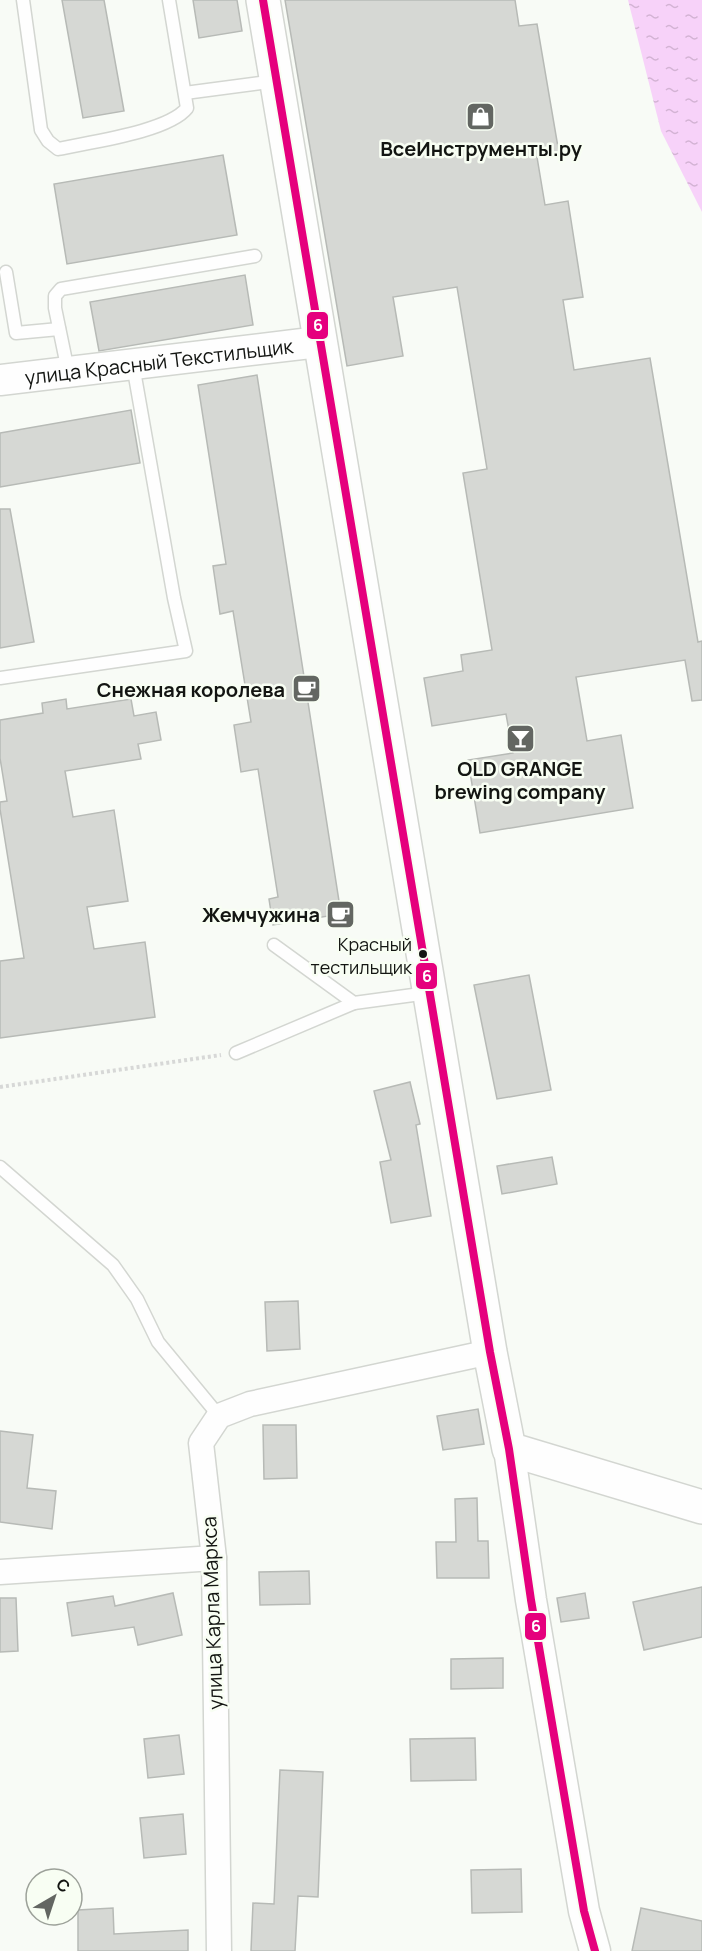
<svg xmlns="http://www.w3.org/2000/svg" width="702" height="1951" font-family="Manrope,sans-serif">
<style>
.water{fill:url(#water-ripples)}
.building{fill:#d6d8d4;stroke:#b7bab6;stroke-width:1.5}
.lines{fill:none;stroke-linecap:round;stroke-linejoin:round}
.service-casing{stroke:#d3d6d1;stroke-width:15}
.minor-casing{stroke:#d3d6d1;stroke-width:27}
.tertiary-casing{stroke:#d3d6d1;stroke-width:33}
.secondary-casing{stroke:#d3d6d1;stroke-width:36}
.path{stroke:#d7d8d7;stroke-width:4;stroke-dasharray:3 3;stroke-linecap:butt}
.service{stroke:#fefefe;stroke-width:12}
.minor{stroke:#fefefe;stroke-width:24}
.tertiary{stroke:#fefefe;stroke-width:30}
.secondary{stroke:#fefefe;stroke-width:33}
.bus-1-casing{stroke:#f8fef3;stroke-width:12}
.bus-1{stroke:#e5007d;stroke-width:8}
.bus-dot{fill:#131512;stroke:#f8fef3;stroke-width:2}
.labels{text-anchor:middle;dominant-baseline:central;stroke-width:5;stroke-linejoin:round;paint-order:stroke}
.bus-label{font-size:18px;fill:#131512;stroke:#f8fef3;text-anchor:end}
.poi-label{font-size:20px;font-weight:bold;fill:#131512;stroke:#f8fef3}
.street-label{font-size:20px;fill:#131512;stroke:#f8fef3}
.line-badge{stroke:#f8fef3;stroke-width:2}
.badge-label{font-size:16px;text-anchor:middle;font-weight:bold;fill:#fff}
</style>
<defs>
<pattern id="water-ripples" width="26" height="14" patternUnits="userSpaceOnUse" patternTransform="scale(1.5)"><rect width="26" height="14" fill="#f7d2f9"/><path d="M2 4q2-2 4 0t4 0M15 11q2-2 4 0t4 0" fill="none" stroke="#d3b3d4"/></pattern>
</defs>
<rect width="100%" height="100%" fill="#f8fbf6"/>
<!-- water -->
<path class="water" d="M628,0H702V212L661,131Z"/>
<!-- building -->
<g class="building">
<path d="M62,0H104L124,111L83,118Z"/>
<path d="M193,0H237L242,31L199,38Z"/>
<path d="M285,0H515L519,26L537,24L559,153L537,157L545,205L568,201L583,297L563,300L574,370L650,358L698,642L702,641V700L692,701L685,660L576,677L587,741L621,735L633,808L480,833L468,760L513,753L506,714L432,726L424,678L463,671L461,655L492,650L463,473L487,469L457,287L393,297L403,356L347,366Z"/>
<path d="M223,155L237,235L67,264L54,184Z"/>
<path d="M245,275L253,325L99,351L90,302Z"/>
<path d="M257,375L341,914L273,925L269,899L278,897L258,769L241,772L234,725L251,722L233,611L220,614L213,566L226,564L198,385Z"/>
<path d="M131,410L140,463L0,487V433Z"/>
<path d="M0,509H10L34,642L0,648Z"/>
<path d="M66,699L67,709L131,699L134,716L156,712L161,740L138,744L141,759L65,771L73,817L114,810L128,901L87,907L94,949L145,942L155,1017L0,1038V961L24,958L0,809V802L7,801L0,758V720L43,713L42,703Z"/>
<path d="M529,975L551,1090L497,1099L474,985Z"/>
<path d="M410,1082L420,1124L416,1125L431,1216L391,1223L380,1162L391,1160L374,1091Z"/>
<path d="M552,1157L557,1184L502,1194L497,1166Z"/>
<path d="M298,1301L300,1349L267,1351L265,1302Z"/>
<path d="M478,1409L484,1444L443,1450L437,1416Z"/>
<path d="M263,1425H296L297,1478L264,1479Z"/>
<path d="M0,1431L33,1435L27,1488L56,1491L52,1529L0,1522Z"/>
<path d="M477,1498L478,1541H488L489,1578H437L436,1542H456L455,1499Z"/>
<path d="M309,1571L310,1604L260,1605L259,1572Z"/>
<path d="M702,1587V1637L644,1650L633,1602Z"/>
<path d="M173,1593L182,1635L138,1645L134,1627L72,1636L67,1603L113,1596L115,1606Z"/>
<path d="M585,1593L589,1618L561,1622L557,1598Z"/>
<path d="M0,1598H16L18,1651L0,1652Z"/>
<path d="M503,1658V1688L451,1689V1659Z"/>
<path d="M179,1735L184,1774L148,1778L144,1739Z"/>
<path d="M475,1738L476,1780L411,1781L410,1739Z"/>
<path d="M280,1770L323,1772L318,1897L298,1896L295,1951H251L253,1903L274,1904Z"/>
<path d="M183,1814L186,1854L144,1858L140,1818Z"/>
<path d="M521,1869L522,1912L472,1913L471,1870Z"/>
<path d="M113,1908L114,1934L188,1930V1951H78V1910Z"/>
<path d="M641,1908L702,1921V1951H632Z"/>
</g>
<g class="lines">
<defs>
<g id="service">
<path d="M23,0L41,130L48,141L58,149C89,142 168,132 187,108L169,0"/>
<path d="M185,93L276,81"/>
<path d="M6,272L16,333L59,329"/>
<path d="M68,371L55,308V296L61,289L255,256"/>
<path d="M0,678L186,651L174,598L133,365"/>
<path d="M274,945L354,1003L428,993"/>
<path d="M236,1053L354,1003"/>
<path d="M0,1167L113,1265L137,1299L158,1342L219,1416"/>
</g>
<g id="minor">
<path d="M0,1572L214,1558"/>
<path d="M219,1951L214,1558L201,1443L219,1416L250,1404L490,1352"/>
</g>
<g id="tertiary">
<path id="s1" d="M0,380L319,342"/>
<path d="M509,1449L531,1600L584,1911L595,1951"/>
</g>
<path id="secondary" d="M263,0L490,1352L509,1449L702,1507"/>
</defs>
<!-- service casing -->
<use href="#service" class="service-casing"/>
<!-- minor casing -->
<use href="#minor" class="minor-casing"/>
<!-- tertiary casing -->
<use href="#tertiary" class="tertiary-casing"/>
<!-- secondary casing -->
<use href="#secondary" class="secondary-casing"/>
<!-- path -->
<path class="path" d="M0,1087L221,1055"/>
<!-- service -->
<use href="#service" class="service"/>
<!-- minor -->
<use href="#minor" class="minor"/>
<!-- tertiary -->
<use href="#tertiary" class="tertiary"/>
<!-- secondary -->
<use href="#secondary" class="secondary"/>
<defs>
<path id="bus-1" d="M263,0L490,1352L509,1449L531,1600L584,1911L595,1951"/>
</defs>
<!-- bus-1 casing -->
<use href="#bus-1" class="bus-1-casing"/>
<!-- bus-1 -->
<use href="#bus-1" class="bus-1"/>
</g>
<!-- icons -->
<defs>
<symbol id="shop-square" viewBox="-11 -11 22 22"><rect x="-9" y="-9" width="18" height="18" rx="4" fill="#636662" stroke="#f8fef3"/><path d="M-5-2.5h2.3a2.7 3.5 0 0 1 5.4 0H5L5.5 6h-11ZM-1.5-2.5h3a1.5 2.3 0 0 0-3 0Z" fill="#fff"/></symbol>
<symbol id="cafe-square" viewBox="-11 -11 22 22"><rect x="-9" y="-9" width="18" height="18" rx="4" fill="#636662" stroke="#f8fef3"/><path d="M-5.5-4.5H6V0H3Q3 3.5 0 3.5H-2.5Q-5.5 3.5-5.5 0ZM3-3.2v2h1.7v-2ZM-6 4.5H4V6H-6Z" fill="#fff"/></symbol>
<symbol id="bar-square" viewBox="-11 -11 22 22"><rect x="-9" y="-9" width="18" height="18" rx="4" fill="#636662" stroke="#f8fef3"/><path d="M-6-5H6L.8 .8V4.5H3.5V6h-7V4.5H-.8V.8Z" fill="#fff"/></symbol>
</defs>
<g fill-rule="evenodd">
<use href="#shop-square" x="464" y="100" width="33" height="33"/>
<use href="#cafe-square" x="290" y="672" width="33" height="33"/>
<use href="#bar-square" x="504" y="722" width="33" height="33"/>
<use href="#cafe-square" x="324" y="898" width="33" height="33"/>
</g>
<!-- markers -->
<circle class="bus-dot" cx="423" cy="954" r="5"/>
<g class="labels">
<!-- bus labels -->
<g class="bus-label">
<text x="412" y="944">Красный<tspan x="412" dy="23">тестильщик</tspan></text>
</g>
<!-- poi labels -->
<g class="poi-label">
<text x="481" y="148">ВсеИнструменты.ру</text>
<text x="285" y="689" text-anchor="end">Снежная королева</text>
<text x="520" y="768">OLD GRANGE<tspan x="520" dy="23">brewing company</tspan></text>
<text x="320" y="914" text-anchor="end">Жемчужина</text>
</g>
<!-- street labels -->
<g class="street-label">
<text stroke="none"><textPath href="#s1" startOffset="160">улица Красный Текстильщик</textPath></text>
<text transform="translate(212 1613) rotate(-92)">улица Карла Маркса</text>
</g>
</g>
<g class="line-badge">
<rect x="306" y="311" width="23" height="29" rx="6" fill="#e5007d"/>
<rect x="415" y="962" width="23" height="28" rx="6" fill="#e5007d"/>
<rect x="524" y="1612" width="23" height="29" rx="6" fill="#e5007d"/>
</g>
<g class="badge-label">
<text x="318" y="331">6</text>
<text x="427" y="982">6</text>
<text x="536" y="1632">6</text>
</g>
<!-- north arrow -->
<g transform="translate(54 1897) rotate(39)"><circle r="28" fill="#f8fef3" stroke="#9ca199" stroke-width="1.5"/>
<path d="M0-4.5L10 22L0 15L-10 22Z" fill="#636662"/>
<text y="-9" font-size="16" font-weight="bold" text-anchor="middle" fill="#131512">С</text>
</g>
</svg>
